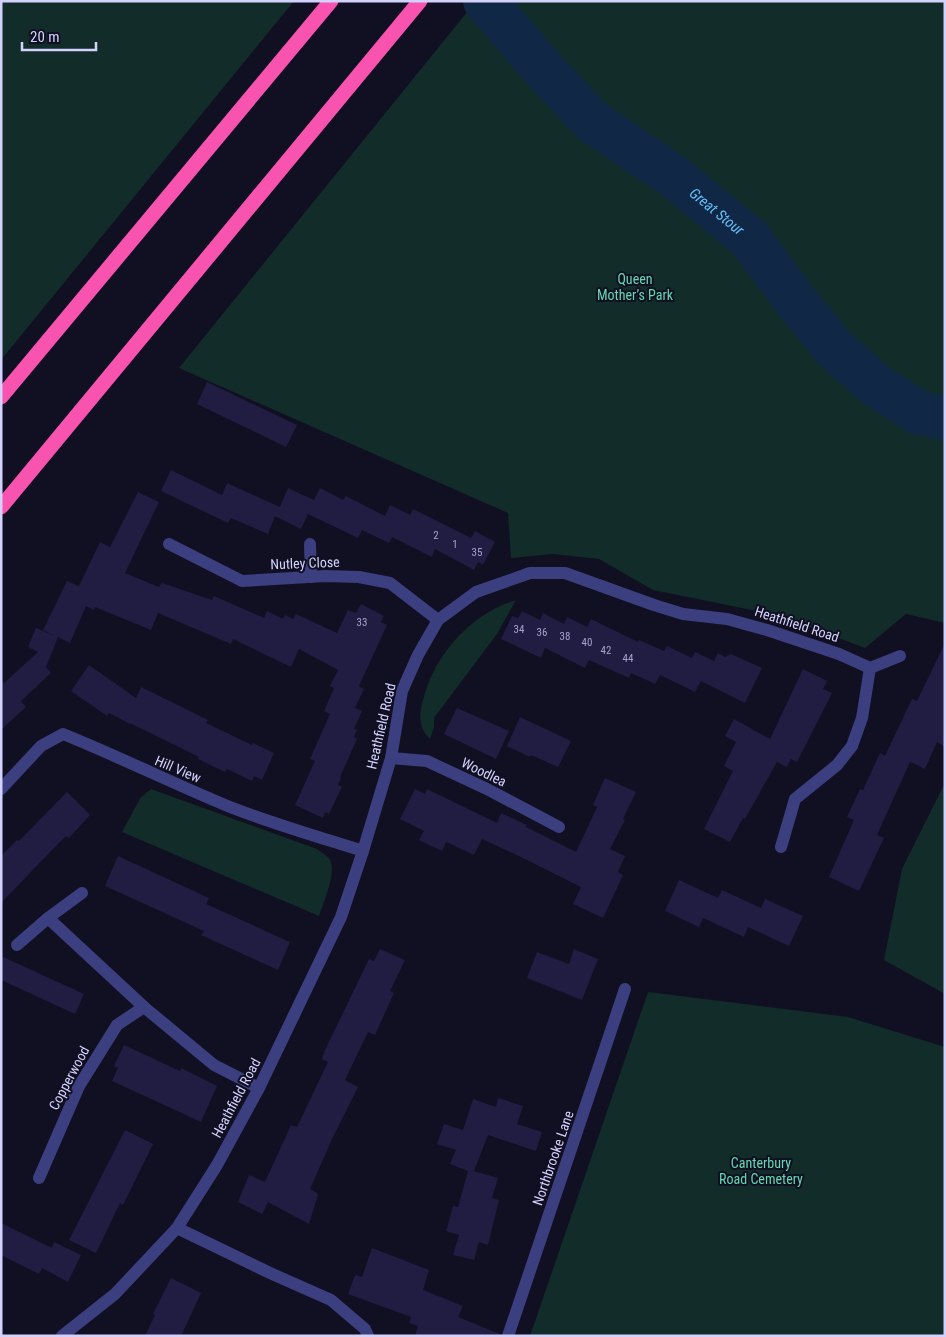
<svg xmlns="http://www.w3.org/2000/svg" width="946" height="1337" font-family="'Roboto Condensed',sans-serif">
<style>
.green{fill:#122c29}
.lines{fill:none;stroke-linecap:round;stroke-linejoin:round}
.river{stroke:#102845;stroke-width:44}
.building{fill:#201c42}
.street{stroke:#3c3f7f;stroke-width:12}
.highway{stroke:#f753af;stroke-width:15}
.labels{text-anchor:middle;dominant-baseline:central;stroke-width:4;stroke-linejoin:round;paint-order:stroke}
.number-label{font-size:11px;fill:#a6a4ce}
.park-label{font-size:14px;fill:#62d9b2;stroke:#110f22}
.street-label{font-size:14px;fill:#d3d2fd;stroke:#110f22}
.water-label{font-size:15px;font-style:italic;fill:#65bff8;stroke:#110f22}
</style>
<rect width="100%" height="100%" fill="#110f22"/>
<!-- green -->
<g class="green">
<path d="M1,1H294L1,360Z"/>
<path d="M476,1H945V623L906,614L865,648L777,615L653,590L599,559L553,554L511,558L508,513L179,368Z"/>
<path d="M516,600L497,634L434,718V727L430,739C418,728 419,714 423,700C434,655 471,613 516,600Z"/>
<path d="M945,783V994L884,960L902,869Z"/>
<path d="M151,789L317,849C321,852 328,856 330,860C337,872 323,904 319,916L122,832L141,797Z"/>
<path d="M648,992L848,1017L945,1047V1336H530Z"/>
</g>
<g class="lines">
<!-- river -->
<path class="river" id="s1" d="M485,1L545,71L593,122L669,173L748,237L795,300L834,348L877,386L919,413L945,418"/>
</g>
<!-- building -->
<g class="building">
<path d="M207,382L297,425L286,447L197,404Z"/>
<path d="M171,470L222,495L227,483L280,507L279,509L288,488L314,500L320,488L343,500L346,496L385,516L390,505L410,515L413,509L471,538L475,531L495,542L483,565L478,562L474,570L435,549L432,557L392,537L389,543L362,530L358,538L308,514L301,529L275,516L268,534L231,518L228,523L161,491Z"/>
<path d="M138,492L159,502L125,573L159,587L162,583L212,600L214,596L264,618L267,611L283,619L285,615L293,619L296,614L337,633L348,610L356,613L361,604L384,616L381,622L387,625L359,686L364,689L355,708L362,711L354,729L357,730L354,737L357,739L340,777L341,778L338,785L342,787L329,814L325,812L323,818L295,805L315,761L310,759L330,714L324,711L334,688L330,686L338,670L299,649L291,667L233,639L231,644L158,613L151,630L95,607L94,610L86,606L70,643L58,637L46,667L51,673L21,701L26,707L1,730V680L4,683L38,652L28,647L36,628L55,636L43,630L67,581L79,586L100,542L110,547Z"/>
<path d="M522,611L540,620L543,613L564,624L567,617L587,627L591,619L638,642L639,640L664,651L667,646L692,658L695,652L714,661L718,653L725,657L731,654L762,668L745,703L701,681L695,692L660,675L655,684L631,673L629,678L589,660L585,668L545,648L541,658L501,639L512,616L518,618Z"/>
<path d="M945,643V747L937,742L925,769L910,762L877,835L884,838L859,891L829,877L854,820L847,817L860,789L863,790L880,753L885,756L912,699L917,701Z"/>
<path d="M89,665L136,698L141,687L208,720L206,723L252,745L253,743L274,753L262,780L254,776L252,781L227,769L225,772L198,759L199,757L130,723V724L109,713L107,716L71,691Z"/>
<path d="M803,669L827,681L823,689L832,693L797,762L791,759L787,767L777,762L745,819L743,818L730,842L704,829L733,771L724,766L736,742L725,736L734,719L770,739Z"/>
<path d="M457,708L509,731L496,759L444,734Z"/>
<path d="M520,717L571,741L558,767L531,755L530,757L507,746Z"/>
<path d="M605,778L636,792L623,819L625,820L610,849L625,856L618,872L623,875L603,918L573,904L581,887L521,857L482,839L474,855L446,842L442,851L419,840L424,831L400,819L415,789L425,794L427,789L497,823L501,813L527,825L526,827L576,852L597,807L593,805Z"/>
<path d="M67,792L90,815L69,838L66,836L52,850L1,903V856L17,840L19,841Z"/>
<path d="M118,856L209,898L206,904L290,942L278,970L201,935L204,931L105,886Z"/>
<path d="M679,880L718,898L722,890L761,908L765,899L803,916L789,946L748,927L744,937L703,918L699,927L665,911Z"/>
<path d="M380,949L405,960L390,991L394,993L375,1035L368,1032L345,1080L358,1087L333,1137L310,1189L317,1193L318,1195L309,1224L268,1202L262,1214L238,1202L249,1175L265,1182L291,1125L297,1127L328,1062L322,1059L325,1050L369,959L374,961Z"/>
<path d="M574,949L598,959L582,1000L527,978L537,952L569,964Z"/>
<path d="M1,956L84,994L75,1014L1,980Z"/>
<path d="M124,1045L180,1071L181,1068L217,1086L201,1122L112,1081L118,1068L114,1066Z"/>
<path d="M498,1098L523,1106L517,1124L542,1132L536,1151L488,1135L474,1171L498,1178L492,1198L499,1200L488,1245L479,1242L474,1260L453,1255L459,1235L446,1231L453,1206L458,1207L468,1171L450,1164L456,1150L437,1144L444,1124L463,1130L473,1099L496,1107Z"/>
<path d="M125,1130L153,1144L123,1205L120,1203L96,1253L69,1240Z"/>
<path d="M1,1223L52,1248L54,1242L81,1255L68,1282L42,1268L39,1274L1,1255Z"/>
<path d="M372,1248L429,1270L423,1290L463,1306L458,1317L500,1334V1336H415L418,1326L409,1323L411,1317L348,1294L355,1275L362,1277Z"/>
<path d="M171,1278L201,1293L181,1336H145L155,1315L153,1314Z"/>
</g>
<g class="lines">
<!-- street -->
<g class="street">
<path d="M169,544L242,581L325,576L359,577L390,583L438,620"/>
<path d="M310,544L311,577"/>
<path d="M870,668L900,656"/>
<path d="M391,758L427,761L487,789L559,827"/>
<path d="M1,789L41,746L63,734C120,757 174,784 230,807C274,824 319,837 363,851"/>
<path d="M781,847L795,799L837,765L852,746L862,718L870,668"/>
<path d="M48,918L144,1007L214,1065L259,1088"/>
<path d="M17,945L48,918L82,893"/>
<path d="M39,1178L79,1086L117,1025L144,1007"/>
<path d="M177,1228L270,1273L331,1300L365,1329L368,1336"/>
<path d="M62,1336L115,1294L177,1228L217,1165L259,1088L341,917L363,851L391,758L402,691L418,655L438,620L476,592L530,573H565L654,605L683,614L727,619L767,630L839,654L870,668"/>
<path d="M508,1336L625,989"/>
</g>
<!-- highway -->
<g class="highway">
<path d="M1,397L331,1"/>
<path d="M1,507L420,1"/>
</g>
</g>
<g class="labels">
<!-- number labels -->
<g class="number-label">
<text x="436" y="535">2</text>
<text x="455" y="544">1</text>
<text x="477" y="552">35</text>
<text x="362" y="622">33</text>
<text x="519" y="629">34</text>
<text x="542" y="632">36</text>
<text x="565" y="636">38</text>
<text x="587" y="642">40</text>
<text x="606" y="650">42</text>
<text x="628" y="658">44</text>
</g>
<!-- park labels -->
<g class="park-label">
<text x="635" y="279">Queen<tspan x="635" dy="16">Mother’s Park</tspan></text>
<text x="761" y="1163">Canterbury<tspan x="761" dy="16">Road Cemetery</tspan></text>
</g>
<!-- street labels -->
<g class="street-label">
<text transform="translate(305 563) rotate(-2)">Nutley Close</text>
<text transform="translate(797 624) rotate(18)">Heathfield Road</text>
<text transform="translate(381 726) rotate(-77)">Heathfield Road</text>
<text transform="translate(178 769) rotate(23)">Hill View</text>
<text transform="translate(484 772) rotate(26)">Woodlea</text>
<text transform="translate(69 1078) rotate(-62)">Copperwood</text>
<text transform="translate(236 1098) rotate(-62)">Heathfield Road</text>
<text transform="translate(553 1158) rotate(-71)">Northbrooke Lane</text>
</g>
<!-- water labels -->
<g class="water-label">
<text stroke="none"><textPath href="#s1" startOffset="315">Great Stour</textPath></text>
</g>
</g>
<!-- border -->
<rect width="946" height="1337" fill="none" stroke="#d3d2fd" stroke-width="5"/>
<!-- scale -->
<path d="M22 42v8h74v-8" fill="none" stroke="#d3d2fd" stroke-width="2.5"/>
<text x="30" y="42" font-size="15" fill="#d3d2fd" stroke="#110f22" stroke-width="4" paint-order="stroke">20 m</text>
</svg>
